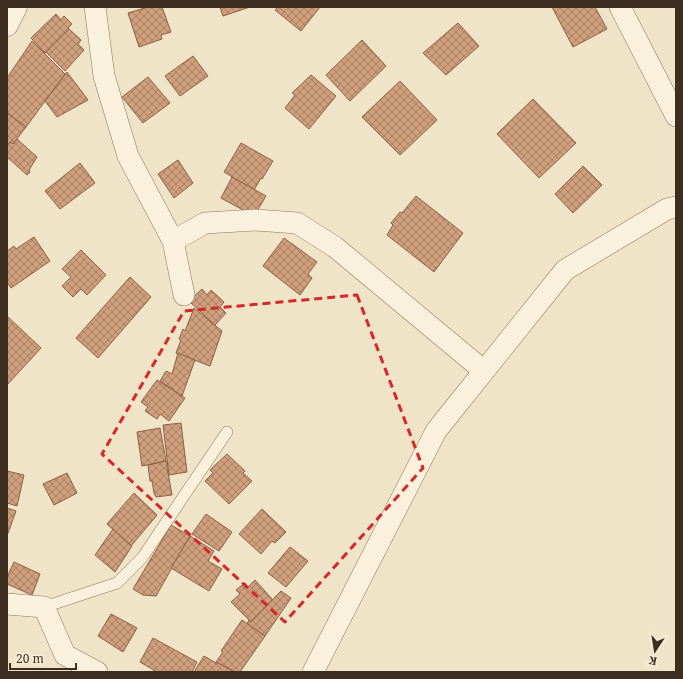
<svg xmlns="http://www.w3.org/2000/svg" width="683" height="679" font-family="'Noto Serif',serif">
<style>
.building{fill:url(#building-cross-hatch);stroke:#8d5f41}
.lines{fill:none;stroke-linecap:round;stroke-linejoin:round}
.service-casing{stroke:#8d765c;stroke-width:12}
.minor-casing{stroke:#8d765c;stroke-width:22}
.tertiary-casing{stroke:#8d765c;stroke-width:23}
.service{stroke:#faf1dc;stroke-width:11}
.minor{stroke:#faf1dc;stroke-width:21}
.tertiary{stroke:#faf1dc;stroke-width:22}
.marked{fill:none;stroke:#d62828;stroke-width:3;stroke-dasharray:8 5;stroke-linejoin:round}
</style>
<defs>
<pattern id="building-cross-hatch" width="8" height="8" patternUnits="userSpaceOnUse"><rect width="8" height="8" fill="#cf9f7d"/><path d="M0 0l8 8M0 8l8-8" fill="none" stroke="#a98266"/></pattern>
</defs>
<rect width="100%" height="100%" fill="#f0e4c8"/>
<!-- building -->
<g class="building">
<path d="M148,7H162L171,32L161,35L162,39L139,47L128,13Z"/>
<path d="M220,7H250L223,16Z"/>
<path d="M278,7H320L301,31L275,10Z"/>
<path d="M552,7H595L607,29L573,47Z"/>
<path d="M56,14L61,20L64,16L72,24L68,28L69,29L45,53L31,38Z"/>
<path d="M458,23L479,46L446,75L423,53Z"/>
<path d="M69,29L81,40L78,44L84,50L65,71L46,52Z"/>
<path d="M362,40L386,66L350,101L326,75Z"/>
<path d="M32,41L65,74L26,127L7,113V78Z"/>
<path d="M193,56L208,76L180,96L165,76Z"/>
<path d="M67,72L88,100L57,117L45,101Z"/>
<path d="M311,75L336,96L309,129L285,108L295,95L292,93Z"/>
<path d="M148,77L170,103L143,123L122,97Z"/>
<path d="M400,81L437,120L400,155L362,117Z"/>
<path d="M533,99L576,143L539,178L497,134Z"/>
<path d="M7,113L26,127L13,144L10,142L7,146Z"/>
<path d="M17,139L37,157L29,170L30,172L27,175L7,157V146L10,142L13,144Z"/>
<path d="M241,143L273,161L262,179L261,178L254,190L224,172Z"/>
<path d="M178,160L193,183L174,198L158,174Z"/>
<path d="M80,163L95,183L60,209L45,191Z"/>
<path d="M583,166L602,185L573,213L555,194Z"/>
<path d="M232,177L266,196L254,216L221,198Z"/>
<path d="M416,196L463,233L434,272L387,235L393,225L391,223L400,212L402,213Z"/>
<path d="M34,237L50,261L11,288L7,282V251L14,246L16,249Z"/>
<path d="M284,238L317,262L308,274L312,278L300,295L263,266Z"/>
<path d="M81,250L106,275L87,295L81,289L73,297L62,286L71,277L62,269Z"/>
<path d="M130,277L151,297L98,358L76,338Z"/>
<path d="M202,289L207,295L211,290L224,302L220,307L226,313L215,325L189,301Z"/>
<path d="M194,308L222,331L210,366L176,353L181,340L179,339L183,329L185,331Z"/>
<path d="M7,316L41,348L7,385Z"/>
<path d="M178,353L195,360L182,396L160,381L166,371L172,374Z"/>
<path d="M157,380L185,398L169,421L160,414L157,419L145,411L148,407L141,402Z"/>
<path d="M181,423L187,472L169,475L163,425Z"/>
<path d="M160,428L166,461L142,466L137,432Z"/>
<path d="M227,454L245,471L243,473L252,481L229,504L205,481L213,473L210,470Z"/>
<path d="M166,461L172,495L156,497L154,493L152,481H150L148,465Z"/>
<path d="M7,471L24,475L17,506L7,503Z"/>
<path d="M67,473L77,493L54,505L43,484Z"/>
<path d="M134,493L157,515L131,546L107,524Z"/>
<path d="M7,508L16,511L7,536Z"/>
<path d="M262,509L286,532L275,543L272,541L261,554L239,534Z"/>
<path d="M206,514L232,532L219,551L192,534Z"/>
<path d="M171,525L190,536L156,596L143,595L133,589Z"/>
<path d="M113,529L132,546L115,572L95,555Z"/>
<path d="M190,536L214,551L208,561L222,569L209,591L171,568Z"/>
<path d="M290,547L308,561L286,587L268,573Z"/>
<path d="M14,562L40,574L32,595L7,584V577Z"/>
<path d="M255,580L273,600L251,622L231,602L240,594L236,590L245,583L248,587Z"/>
<path d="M281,591L291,598L265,636L247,624L249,620L251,622Z"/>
<path d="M111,614L137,628L123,652L98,636Z"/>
<path d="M242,620L265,636L240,672H235L216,662L223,652L221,651Z"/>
<path d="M153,638L197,662L192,672H157L140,662Z"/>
<path d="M204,656L216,663V662L235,672H194Z"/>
</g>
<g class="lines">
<defs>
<path id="service" d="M44,607L117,583L142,558L227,432"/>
<g id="minor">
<path d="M95,7L104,76L128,156L173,241L184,295"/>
<path d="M620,7L676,116"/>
<path d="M173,241L205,223L256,220L297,223L335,247L484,371"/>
<path d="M7,604L44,607L65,655L97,672"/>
<path d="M313,672L436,431L565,270L667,209L676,207"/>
</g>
<path id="tertiary" d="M7,25L16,7"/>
</defs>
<!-- service casing -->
<use href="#service" class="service-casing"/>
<!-- minor casing -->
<use href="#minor" class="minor-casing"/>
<!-- tertiary casing -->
<use href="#tertiary" class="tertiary-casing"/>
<!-- service -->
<use href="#service" class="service"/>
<!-- minor -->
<use href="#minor" class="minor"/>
<!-- tertiary -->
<use href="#tertiary" class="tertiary"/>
</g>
<!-- marked area -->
<path class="marked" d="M357,295L423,468L285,622L102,454L184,311Z"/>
<!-- border -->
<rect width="683" height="679" fill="none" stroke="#3d2e20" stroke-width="16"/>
<!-- north arrow -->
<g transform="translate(655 651) rotate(192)" stroke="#f7eed8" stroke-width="3" paint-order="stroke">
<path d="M0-3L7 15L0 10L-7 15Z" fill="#3d2e20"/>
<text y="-6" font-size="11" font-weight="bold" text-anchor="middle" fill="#3d2e20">K</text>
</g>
<!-- scale -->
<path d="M10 663v6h66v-6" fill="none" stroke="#3d2e20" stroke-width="2"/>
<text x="16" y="663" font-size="12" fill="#3d2e20" stroke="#f7eed8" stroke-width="3" paint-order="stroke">20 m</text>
</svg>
